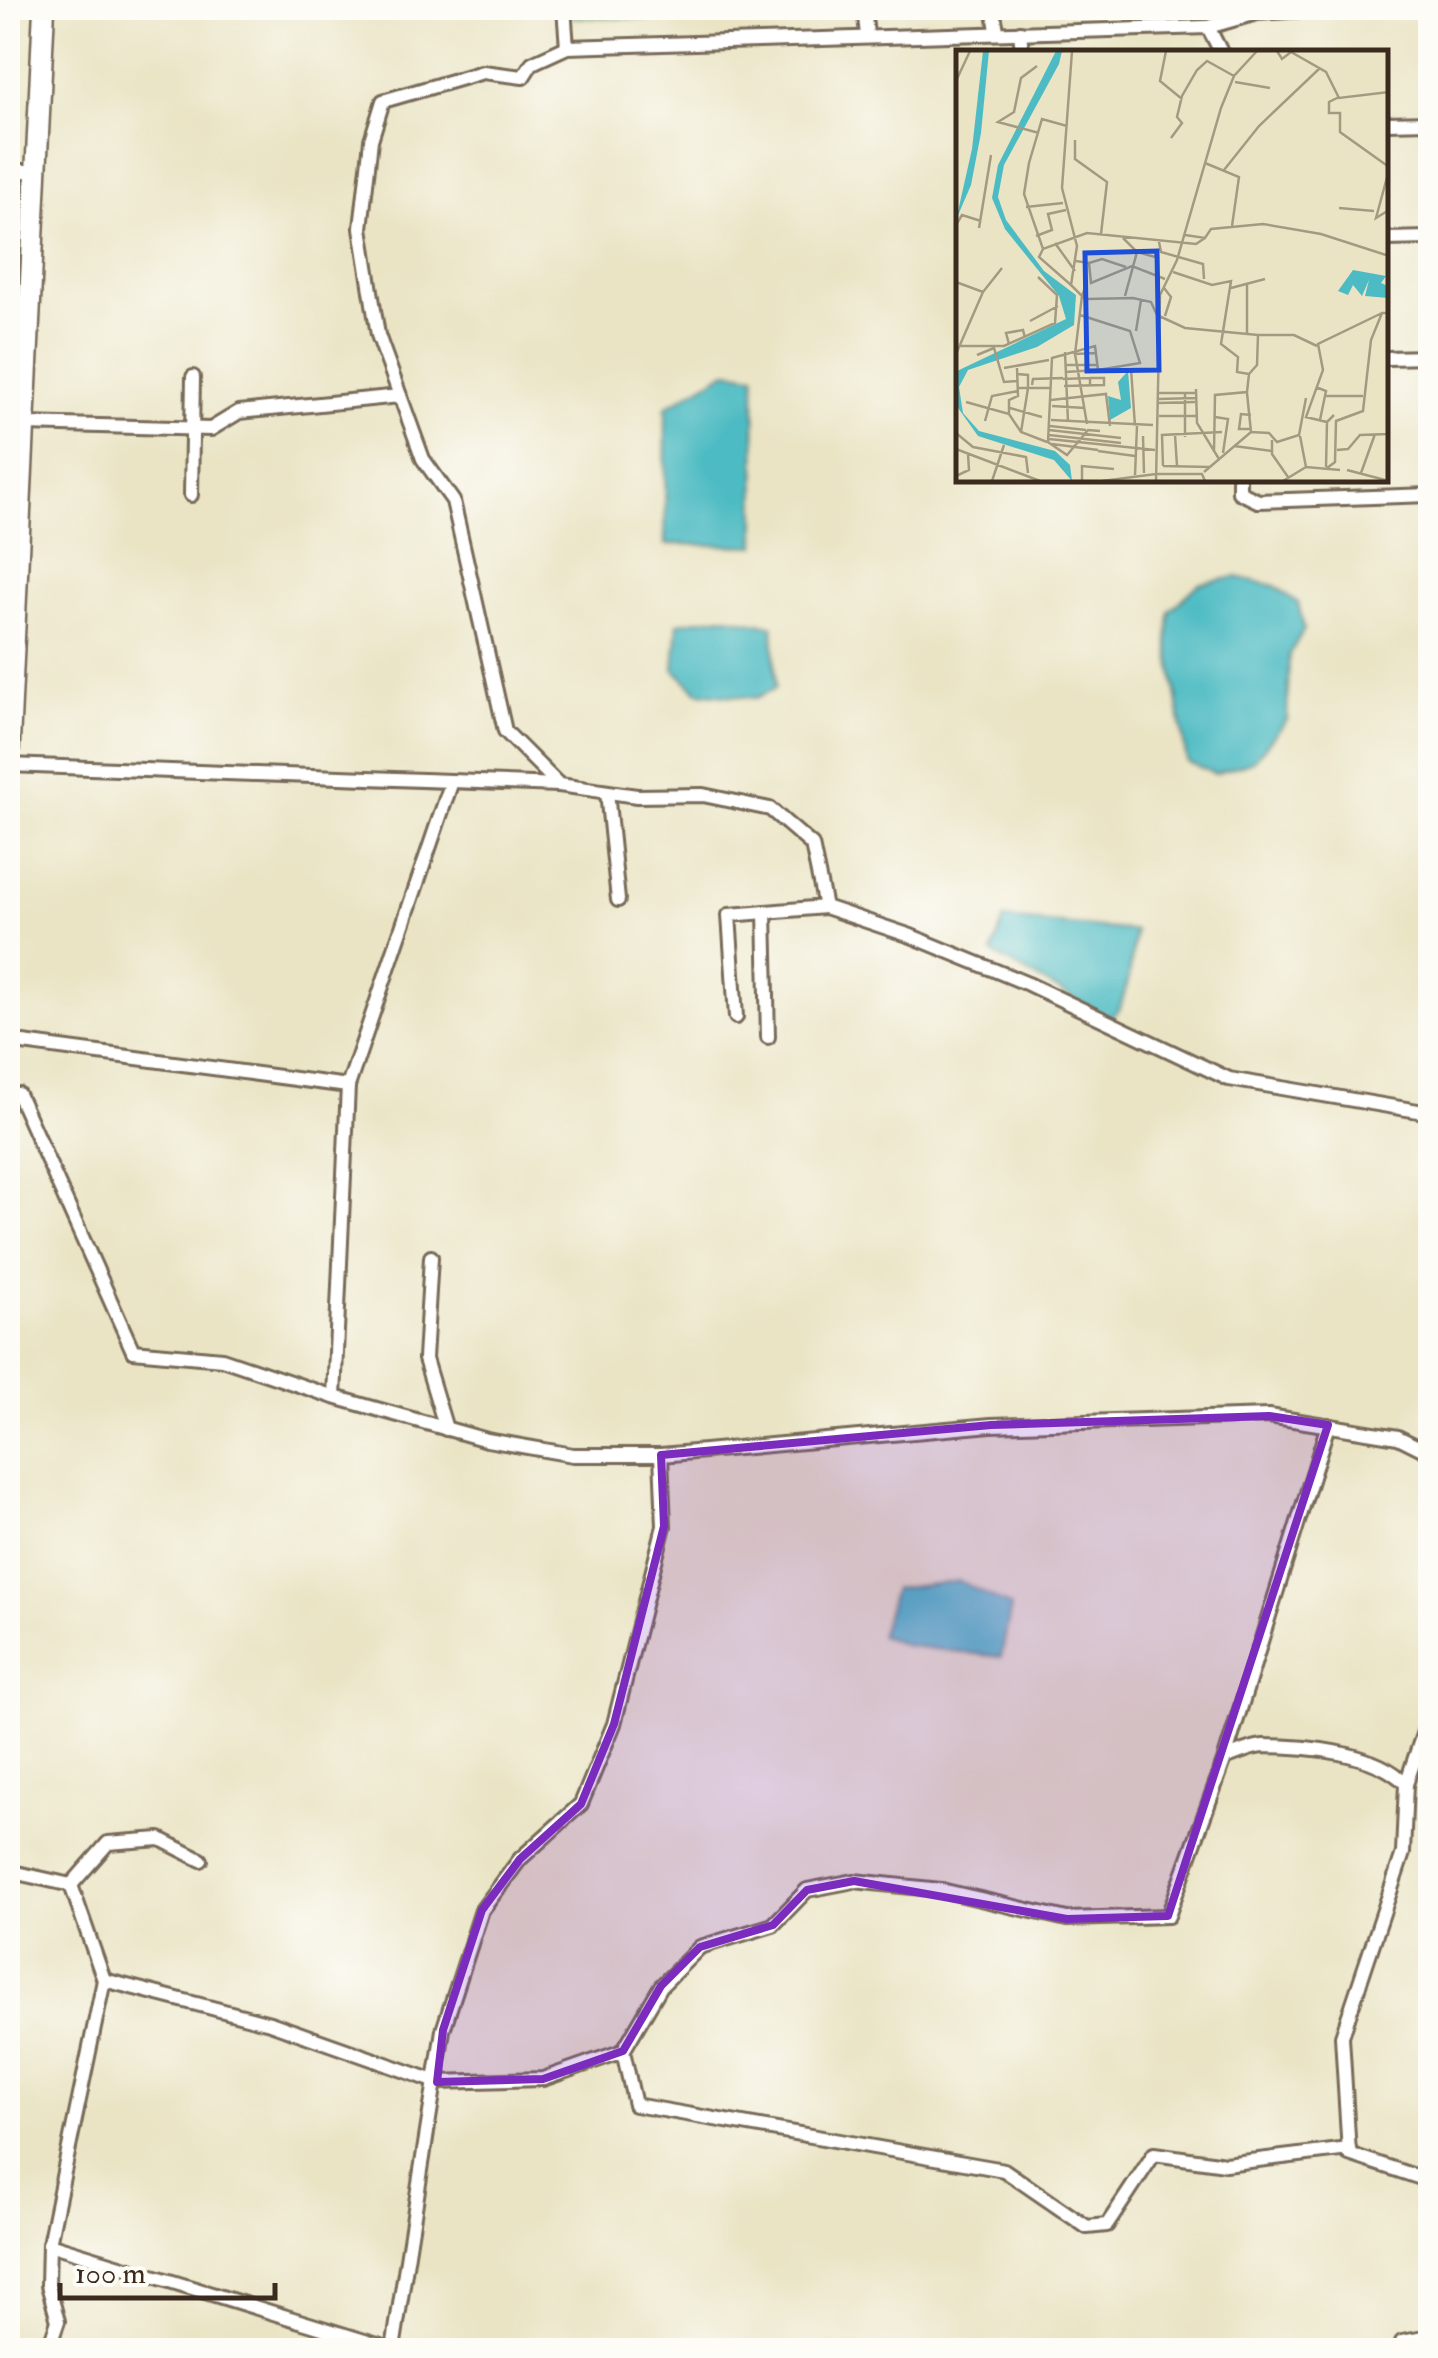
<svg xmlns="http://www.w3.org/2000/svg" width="1438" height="2358" font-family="'IM FELL Double Pica',serif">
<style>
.green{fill:#7ccb8b;stroke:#5c7a54;stroke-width:2.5}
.water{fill:#4dbbc3;stroke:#447270;stroke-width:2.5}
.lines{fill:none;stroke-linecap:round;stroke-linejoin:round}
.minor-casing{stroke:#786b58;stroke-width:18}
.trunk-casing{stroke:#786b58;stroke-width:25}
.minor{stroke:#fff;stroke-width:12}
.trunk{stroke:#fff;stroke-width:20}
.marked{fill:#7b2cbf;fill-opacity:0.2;stroke:#7b2cbf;stroke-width:8;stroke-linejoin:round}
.inset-road{fill:none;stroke:#a49a82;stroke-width:2.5}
.view{fill:#1d4ed8;fill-opacity:0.15;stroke:#1d4ed8;stroke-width:5}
.inset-edge{fill:none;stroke:#3b2a1e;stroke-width:5}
</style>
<rect width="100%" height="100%" fill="#fdfcf7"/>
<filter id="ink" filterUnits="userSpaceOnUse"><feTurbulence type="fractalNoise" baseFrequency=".01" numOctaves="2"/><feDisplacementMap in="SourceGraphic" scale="20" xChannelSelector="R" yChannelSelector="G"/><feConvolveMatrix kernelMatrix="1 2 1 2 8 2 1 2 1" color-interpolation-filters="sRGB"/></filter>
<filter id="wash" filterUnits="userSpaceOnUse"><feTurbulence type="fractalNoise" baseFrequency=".0048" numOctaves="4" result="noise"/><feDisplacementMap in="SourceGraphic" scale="40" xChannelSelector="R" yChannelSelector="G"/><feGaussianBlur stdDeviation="2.25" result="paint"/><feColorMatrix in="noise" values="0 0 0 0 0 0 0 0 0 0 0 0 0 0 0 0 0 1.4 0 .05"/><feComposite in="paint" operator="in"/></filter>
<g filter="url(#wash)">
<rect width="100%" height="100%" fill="#eae4c5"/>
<!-- green -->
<path class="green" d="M571,8H680L650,19L572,17Z"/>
<!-- water -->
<g class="water">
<path d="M727,371L755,375L756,546L665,544L666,407Z"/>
<path d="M1236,577L1275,586L1298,603L1304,629L1289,655L1287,720L1253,761L1215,774L1187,762L1168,641L1170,611L1199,584Z"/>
<path d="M722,616L773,626L776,688L756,698L698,692L674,669L678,623Z"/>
<path d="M1004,919L1135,931L1129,978L1120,1008L1110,1019L992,953Z"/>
<path d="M960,1581L1011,1607L1001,1657L903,1645L880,1635L894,1589Z"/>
</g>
</g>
<g filter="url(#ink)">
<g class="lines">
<defs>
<g id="minor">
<path d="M564,8L567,47"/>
<path d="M864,8L867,35"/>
<path d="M993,8L997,30"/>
<path d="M1208,27L1257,13L1334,8"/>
<path d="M1020,32L1022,52"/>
<path d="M1221,52L1208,27L567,47L532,63L523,77L483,72L383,101L371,140L361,228L378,335L423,459L453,501L505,731L559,785L637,796L703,795L770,809L812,845L825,907L911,936L1028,984L1229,1079L1430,1113"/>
<path d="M1386,123L1430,122"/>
<path d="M8,171H36"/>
<path d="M1386,239L1430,238"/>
<path d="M1386,358L1430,357"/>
<path d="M25,424L211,429L239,412L400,396"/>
<path d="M1239,480V492L1258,501L1430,495"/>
<path d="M191,495L193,377"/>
<path d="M8,765L559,785"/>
<path d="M607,792L618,900"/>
<path d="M765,912L768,1037"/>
<path d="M736,1017L729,915L825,907"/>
<path d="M8,1041L348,1086"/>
<path d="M8,1095L18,1094L133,1351L222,1359L334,1397L487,1440L573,1455H661L991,1425L1269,1416L1398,1437L1430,1453"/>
<path d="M431,1257L425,1359L446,1429"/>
<path d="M334,1397L348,1086L452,781"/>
<path d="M1225,1758L1328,1425"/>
<path d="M1406,1784L1430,1714"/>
<path d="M8,1871L71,1885L104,1980L270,2023L437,2082L543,2079L623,2051L661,1986L700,1947L773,1925L807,1890L854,1881L941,1890L1067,1919L1168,1916L1225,1758C1236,1754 1250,1747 1263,1746C1305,1746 1377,1752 1406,1784L1403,1853L1342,2036L1349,2154L1430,2181"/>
<path d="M71,1885L108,1843L160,1839L201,1860"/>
<path d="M623,2051L635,2105L1004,2170L1087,2227L1107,2225L1154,2154L1225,2164L1349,2149"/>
<path d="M49,2244L104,1980"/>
<path d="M393,2349L443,2030L482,1910L520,1859L581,1804L614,1724L664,1526L661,1455"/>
<path d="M48,2350L58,2321L48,2285L49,2244L394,2350"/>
<path d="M1403,2350L1402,2342L1430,2337"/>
</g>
<path id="trunk" d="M8,763L44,8"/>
</defs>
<!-- minor casing -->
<use href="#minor" class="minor-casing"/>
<!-- trunk casing -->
<use href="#trunk" class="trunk-casing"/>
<!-- minor -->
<use href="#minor" class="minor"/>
<!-- trunk -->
<use href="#trunk" class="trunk"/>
</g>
</g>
<!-- marked area -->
<path class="marked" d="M1269,1416L1328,1425L1168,1916L1067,1919L854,1881L807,1890L773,1925L700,1947L661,1986L623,2051L543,2079L437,2082L443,2030L482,1910L520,1859L581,1804L614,1724L664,1526L661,1455L991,1425Z"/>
<!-- overview -->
<g transform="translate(956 50)">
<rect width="432" height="432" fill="#eae4c5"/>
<path d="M27,1H33L25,83L15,135L0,170L16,99ZM100,1H106L103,14L48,115L42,147L50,170L88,221L120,245L118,275L81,297L12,320L3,337L7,363L23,381L99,401L114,415L116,431L98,410L22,386L0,355L1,321L110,269L103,246L49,179L36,148L42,115ZM397,220L430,226L425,233L432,236V248L409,246L413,230L406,246L397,235L392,245L382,241ZM172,321L175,358L154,370L152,346L165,350L162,332Z" fill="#4dbbc3"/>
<path class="inset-road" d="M116,1L106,138L121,196L115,235L126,246L119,304L141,303M210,1L204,31L226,49M321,1L326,9L335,2L370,22L383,48L433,42M81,16L65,28L58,62L42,72L83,83M0,31L14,1M279,32L314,38M383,47L373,52V63H384V82L433,117M111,76L86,69L73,113L68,144L87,199L131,183L240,194L249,188M215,88L226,73L221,67L226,46L241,20L251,11L278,26M119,90V109L151,132L145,184M249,113L283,127L276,176M268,120L303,76L364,18M433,120L420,168L433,160M70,157L107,153M383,158L418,161M0,175L6,165L25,171M23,178L35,105M229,185L249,188L255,179L307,174L365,184L433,206M80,186L96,180L92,164L110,160M167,188L181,202L199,207L202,199M203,192L205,202L247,214L248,229M99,193L119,221M87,199L83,207L115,235M120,211L133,213L135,233L176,216L209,229M133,213L146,209L170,217M217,222L256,235L275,231L265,294L282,307L281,322L293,324L291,342L259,345L258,402M0,232L27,242L0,304M131,232L126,246L131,249L177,248L195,252L201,265L229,278L302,285M208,238L215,247L209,266M275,238L309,229M27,242L46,218M169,246L181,202M124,265L174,281L184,313L142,320L139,296L96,308L92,392L111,405L132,380L144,381M74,271L102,256M180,281L185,250M291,283V234M53,294L50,283L67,280L69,288M3,296H48L99,273L101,245L82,227M109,302L112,372M119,304L131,374M21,305L38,298L48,332L61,331M109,315H141M48,318L93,310M61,318L62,346L53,350V364L65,382L91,392M175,319L179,376M109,322L141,320M61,324L72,325V338H62M293,324L301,315L302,285H338L361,296M107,329L134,328V336M76,335L77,329L107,328M108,336L148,335V328H134M360,337L370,341L364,370M240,339L241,373L263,409M202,343H239M229,343V387M291,343L295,382M369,346H407M202,349L240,348M95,350L150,344L154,376M10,352L53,364M202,353L239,352M96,356L129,358M54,358L86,367M295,365L285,364L283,379H295M378,365L371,372L350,367L367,320L362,294L426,263M203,366H240M259,367L272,369L267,403M95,370L197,375M29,371L36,346L62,341M94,376L130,380M93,380L165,388M65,382L72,338H94M0,383L17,397L70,407L72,423M93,385L165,393M219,385L221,416M187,386L188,423M344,386L350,417M93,389L199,400M316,390V404L332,427M96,394L142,400M278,396L316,401M0,399L84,431M381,400L392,399L404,385L432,384L433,379M142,401L179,406M207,416L206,385L266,382M207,416L254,417M370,417L371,372M371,418L379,412L380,371L407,361L415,290L426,263H433M391,420L433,431M248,422L295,382L313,383L321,392L343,385L350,348M405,423L419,384M179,425L181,376M0,426L13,420L12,404M36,431L48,395M126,431V416L158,419M146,431L200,424H246L249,431M200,431L204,245L221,210L265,58L278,26L301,1M327,431L350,417L384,420"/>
<path class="view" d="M201,201L203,320L131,321L129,203Z"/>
<rect width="432" height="432" class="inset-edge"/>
</g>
<!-- margin -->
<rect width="1438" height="2358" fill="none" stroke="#fdfcf7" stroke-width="40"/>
<!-- scale -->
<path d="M60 2283v15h215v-15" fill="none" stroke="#3b2a1e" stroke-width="5"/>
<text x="75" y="2283" font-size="30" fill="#3b2a1e" stroke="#fdfcf7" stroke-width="8" paint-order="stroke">100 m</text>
</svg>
